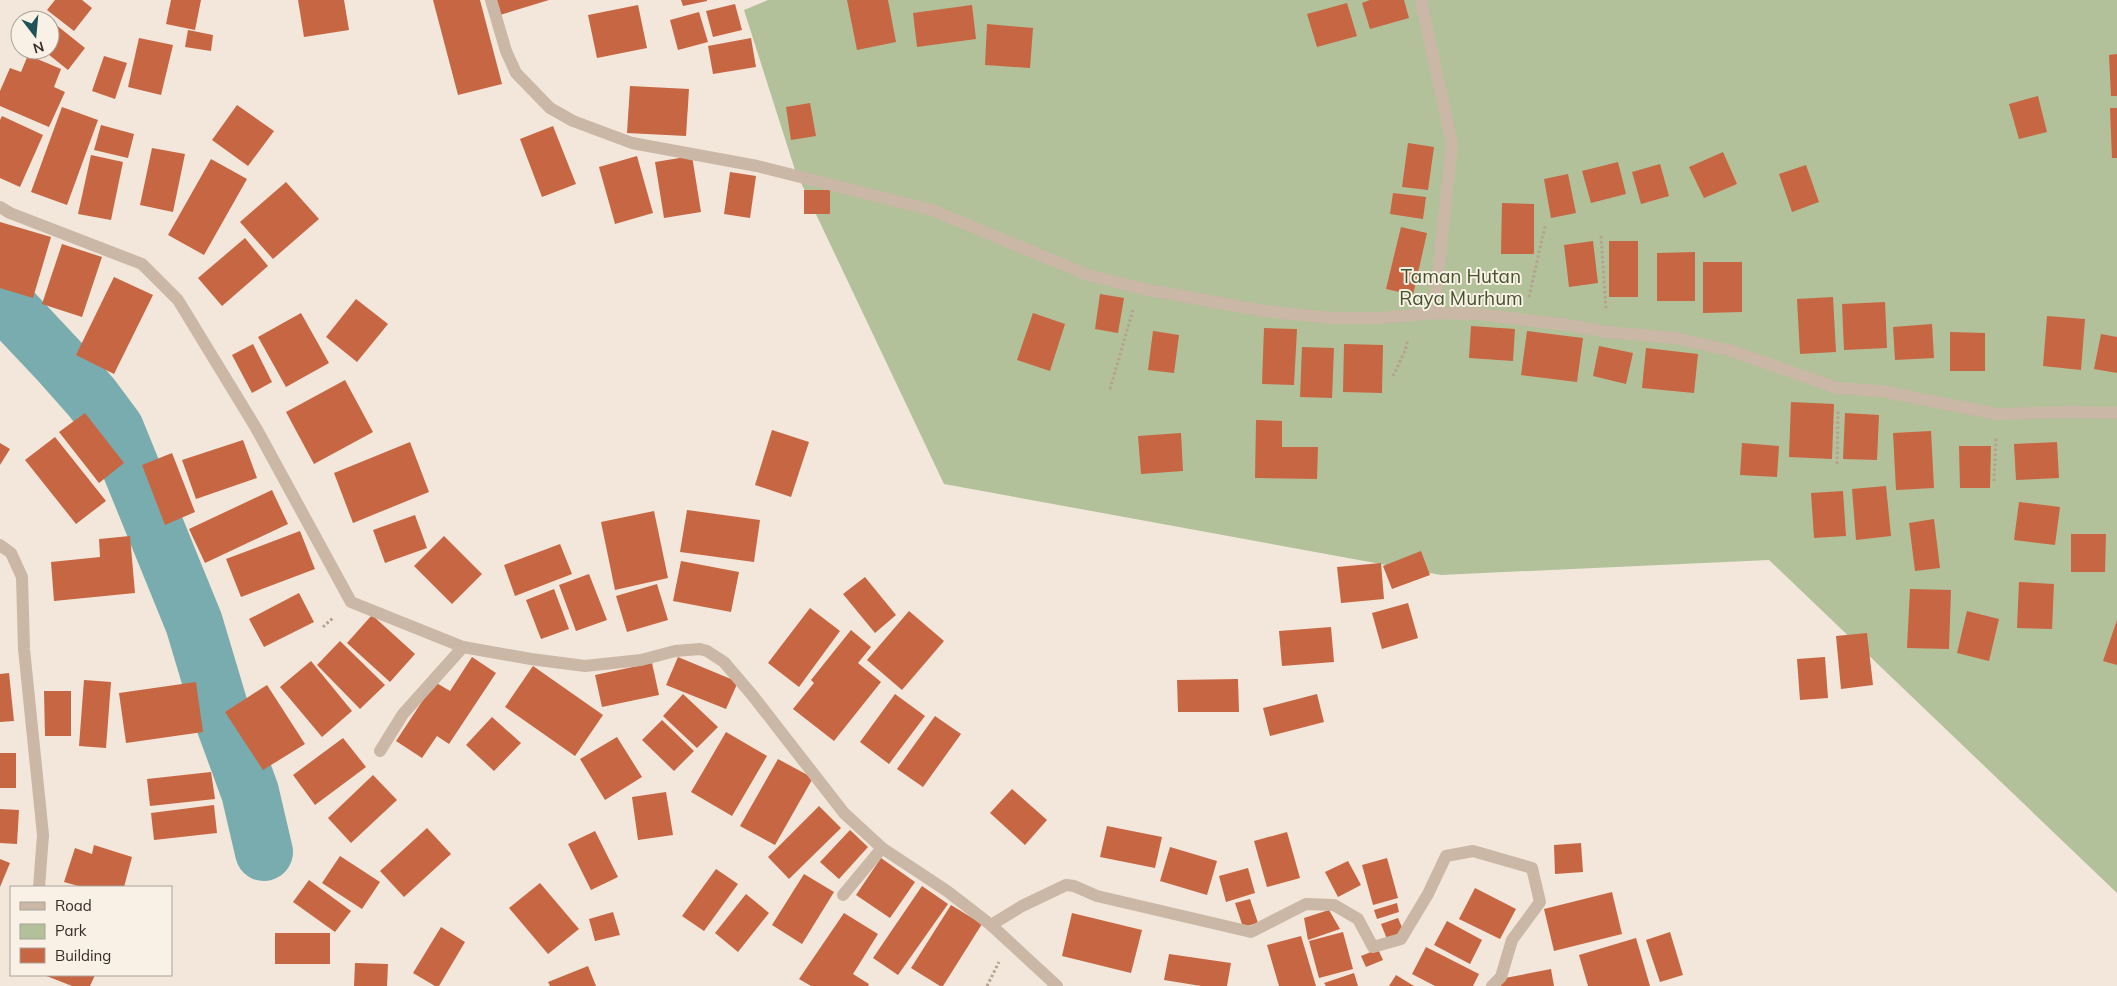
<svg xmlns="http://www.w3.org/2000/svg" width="2117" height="986" font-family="Mulish,sans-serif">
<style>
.green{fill:#b3c19a}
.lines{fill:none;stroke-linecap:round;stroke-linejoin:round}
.river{stroke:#79acaf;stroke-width:58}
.building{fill:#c76642}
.path{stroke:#b6a190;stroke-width:3;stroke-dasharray:2.5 2.5;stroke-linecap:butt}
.minor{stroke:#cab7a6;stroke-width:12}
.labels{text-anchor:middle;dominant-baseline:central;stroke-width:4;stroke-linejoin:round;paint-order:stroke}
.park-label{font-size:19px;fill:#44542a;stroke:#f9f1e6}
</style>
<rect width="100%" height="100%" fill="#f2e7da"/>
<!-- green -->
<path class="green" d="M768,0H2117V893L1769,560L1441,575L944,484L795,170L744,10Z"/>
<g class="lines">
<!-- river -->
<path class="river" d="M0,306L14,313L61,363L92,398L115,429L194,623L220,710L250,792L264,852"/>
</g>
<!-- building -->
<g class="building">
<path d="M55,0H82L92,8L74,31L47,10Z"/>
<path d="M171,0H201L195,30L166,24Z"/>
<path d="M298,0H344L349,30L304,37Z"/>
<path d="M433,0H480L502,84L458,95Z"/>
<path d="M496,0H549L500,15Z"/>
<path d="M681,0H707V1L683,6Z"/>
<path d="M847,0H888L896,42L857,50Z"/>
<path d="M1370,0H1404L1409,18L1370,29L1362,3Z"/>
<path d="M1347,3L1357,36L1317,47L1307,14Z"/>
<path d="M735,4L742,30L713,37L706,11Z"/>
<path d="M638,5L647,48L597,58L588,15Z"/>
<path d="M972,5L976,39L917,47L913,13Z"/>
<path d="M699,12L708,42L678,50L670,20Z"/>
<path d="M50,20L85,48L68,70L43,50H50Z"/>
<path d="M987,24L1033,28L1030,68L985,65Z"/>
<path d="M188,30L213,35L211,51L185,47Z"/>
<path d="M139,38L173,45L161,95L128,87Z"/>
<path d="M751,38L756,67L713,74L708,46Z"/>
<path d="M2117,54V96H2111L2109,55Z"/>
<path d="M28,55L61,69L54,87L65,92L49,127L0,106V91L10,68L21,72Z"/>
<path d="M104,56L127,63L115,99L92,91Z"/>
<path d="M630,86L689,89L686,136L627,133Z"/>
<path d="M2038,96L2047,132L2019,139L2009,104Z"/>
<path d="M810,103L816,136L791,140L786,107Z"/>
<path d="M237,105L274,131L248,166L212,140Z"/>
<path d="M62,107L98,120L67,205L31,192Z"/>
<path d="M2110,108H2117V158H2112Z"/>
<path d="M2,116L43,135L20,187L0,178V120Z"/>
<path d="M101,125L134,134L128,158L94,150Z"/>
<path d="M553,126L576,184L542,197L520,139Z"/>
<path d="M1408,143L1434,147L1428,190L1402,187Z"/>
<path d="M152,148L185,154L173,212L140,205Z"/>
<path d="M1723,152L1737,184L1704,198L1689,167Z"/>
<path d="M91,155L123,162L111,220L78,214Z"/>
<path d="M637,156L653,213L615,224L599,167Z"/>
<path d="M692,156L701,212L664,218L655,162Z"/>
<path d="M211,159L247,179L204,255L168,235Z"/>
<path d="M1618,162L1626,194L1591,203L1582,171Z"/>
<path d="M1660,164L1669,196L1641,204L1632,172Z"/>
<path d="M1806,165L1819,202L1792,212L1779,174Z"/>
<path d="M730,172L756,176L750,218L724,214Z"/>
<path d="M1568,174L1576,213L1551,218L1544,179Z"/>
<path d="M286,182L319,219L273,259L240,222Z"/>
<rect x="804" y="190" width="26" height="24"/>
<path d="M1393,193L1426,197L1423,219L1390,214Z"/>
<path d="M1502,203L1534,204V254H1501Z"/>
<path d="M0,222L51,237L33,298L0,288Z"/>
<path d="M1401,227L1427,233L1413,295L1386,289Z"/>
<path d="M245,238L268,266L222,306L198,278Z"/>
<path d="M1593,241L1598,283L1569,287L1564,245Z"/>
<rect x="1609" y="241" width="29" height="56"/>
<path d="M62,244L102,257L82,317L42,304Z"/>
<path d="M1695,252V301H1657V253Z"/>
<path d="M1703,262H1742V312L1703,313Z"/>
<path d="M114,277L153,295L114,374L76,355Z"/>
<path d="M1100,294L1124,298L1118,333L1095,329Z"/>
<path d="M1833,297L1836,352L1800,354L1797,299Z"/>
<path d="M356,299L388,324L357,362L326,337Z"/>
<path d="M1885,302L1887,348L1844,350L1842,304Z"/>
<path d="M301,313L329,363L286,387L258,337Z"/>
<path d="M1033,313L1065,324L1050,371L1017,360Z"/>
<path d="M2047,316L2085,319L2081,370L2043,366Z"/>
<path d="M1932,324L1934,358L1895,360L1893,327Z"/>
<path d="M1471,326L1515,329L1513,361L1469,358Z"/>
<path d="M1264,328L1297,329L1294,385L1262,384Z"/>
<path d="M1153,331L1179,335L1174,373L1148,370Z"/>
<path d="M1527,331L1583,338L1577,382L1521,375Z"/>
<path d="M1950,332L1985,333V371H1950Z"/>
<path d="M2101,334L2117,337V373L2094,369Z"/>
<path d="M253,344L272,382L252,393L232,355Z"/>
<path d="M1344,344L1383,345L1382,393L1343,392Z"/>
<path d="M1599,346L1633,353L1626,384L1593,376Z"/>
<path d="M1302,347L1334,348L1332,398L1300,397Z"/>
<path d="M1646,348L1698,354L1694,393L1642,388Z"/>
<path d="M345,380L373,432L314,464L286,412Z"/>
<path d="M1791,402L1834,404L1832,459L1789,457Z"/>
<path d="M85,413L124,463L99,483L59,432Z"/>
<path d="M1845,413L1879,415L1877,460L1843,459Z"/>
<path d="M1256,420L1282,421V447H1318L1317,479L1255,478Z"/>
<path d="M772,430L809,442L791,497L755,485Z"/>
<path d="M1931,431L1934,488L1896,490L1893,433Z"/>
<path d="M1181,433L1183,471L1141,474L1138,436Z"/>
<path d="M55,437L106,501L76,524L25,460Z"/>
<path d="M243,440L257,478L196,499L182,460Z"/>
<path d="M410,442L429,492L353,523L334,473Z"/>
<path d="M2057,442L2059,478L2016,480L2014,444Z"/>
<path d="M0,443L10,449L0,465Z"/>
<path d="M1742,443L1779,446L1777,477L1740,475Z"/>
<path d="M1959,446H1991L1990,488H1960Z"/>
<path d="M172,453L195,512L165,525L142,465Z"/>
<path d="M1886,486L1891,536L1856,540L1852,489Z"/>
<path d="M272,490L288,524L205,563L189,529Z"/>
<path d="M1843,491L1846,536L1814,538L1811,493Z"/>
<path d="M2019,502L2060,507L2055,545L2014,540Z"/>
<path d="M687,510L760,520L754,562L680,552Z"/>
<path d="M654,511L668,578L615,590L601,522Z"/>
<path d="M415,515L427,548L385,563L373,530Z"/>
<path d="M1934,519L1940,568L1915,571L1909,523Z"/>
<path d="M300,531L315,569L241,597L226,559Z"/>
<path d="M2071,534H2106L2105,572H2071Z"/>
<path d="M130,536L135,593L54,601L51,562L100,557L99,539Z"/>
<path d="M444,536L482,574L452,604L414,566Z"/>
<path d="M560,544L572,574L515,596L504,565Z"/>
<path d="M1421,551L1430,575L1392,589L1383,566Z"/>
<path d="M681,561L739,572L731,612L673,601Z"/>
<path d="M1381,563L1384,599L1341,603L1337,567Z"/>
<path d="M589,574L607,620L576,631L559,585Z"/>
<path d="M865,577L896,615L875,633L843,594Z"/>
<path d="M2019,582L2054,584L2052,629L2017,628Z"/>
<path d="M657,584L668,620L627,632L616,596Z"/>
<path d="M554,589L569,629L541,639L526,600Z"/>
<path d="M1910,589L1951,590L1949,649L1907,648Z"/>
<path d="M299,593L314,622L264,647L249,619Z"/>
<path d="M1408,603L1418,638L1382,649L1372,613Z"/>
<path d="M810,608L840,631L799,687L768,663Z"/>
<path d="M909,611L944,641L902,690L867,660Z"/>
<path d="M1967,611L1999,619L1989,661L1957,653Z"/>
<path d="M372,615L415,654L390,682L347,643Z"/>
<path d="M2117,620V665L2103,661Z"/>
<path d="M1331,627L1334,662L1282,666L1279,631Z"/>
<path d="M851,630L871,647L858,663L881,682L834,741L793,709L814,683L811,680Z"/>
<path d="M1867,633L1873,685L1841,689L1836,636Z"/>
<path d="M340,641L385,685L360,709L317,665Z"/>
<path d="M472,657L496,673L449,744L437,736L422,758L396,741L435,682L450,691Z"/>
<path d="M678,657L738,682L726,709L666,685Z"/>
<path d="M1825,657L1828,698L1800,700L1797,659Z"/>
<path d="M311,661L352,711L322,737L280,687Z"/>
<path d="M652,663L659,695L602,707L595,675Z"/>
<path d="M533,666L603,715L575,756L505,707Z"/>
<path d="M9,673L14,721L0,722V674Z"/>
<path d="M1238,679L1239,712H1178L1177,680Z"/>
<path d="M84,680L111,682L106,748L79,746Z"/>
<path d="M196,682L203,732L126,743L119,693Z"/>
<path d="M267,685L305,744L263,770L225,712Z"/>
<path d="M44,691H71V736H45Z"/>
<path d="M683,694L718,727L697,748L663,716Z"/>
<path d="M895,694L925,716L889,764L860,742Z"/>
<path d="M1317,694L1324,722L1270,736L1263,708Z"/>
<path d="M935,716L961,734L923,787L897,769Z"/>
<path d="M492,717L521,743L494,771L466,745Z"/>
<path d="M662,720L694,751L674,771L642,740Z"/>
<path d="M726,732L767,756L732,816L691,792Z"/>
<path d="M617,737L642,777L605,800L580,759Z"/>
<path d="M343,738L366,767L315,805L293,775Z"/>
<rect x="0" y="753" width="16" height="35"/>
<path d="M778,759L813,778L775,845L740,826Z"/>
<path d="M211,772L215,799L150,806L147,779Z"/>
<path d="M373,775L397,800L351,843L328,818Z"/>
<path d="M1012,789L1047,820L1025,845L990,813Z"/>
<path d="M666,792L673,835L638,840L632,797Z"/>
<path d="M214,805L217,833L154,840L151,813Z"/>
<path d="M819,806L841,828L789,879L768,857Z"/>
<path d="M0,809L19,810L17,844L0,843Z"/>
<path d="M1107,826L1162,837L1155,868L1100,857Z"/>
<path d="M427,828L451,854L404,897L380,871Z"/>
<path d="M850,830L868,847L839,879L820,862Z"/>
<path d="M595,831L618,877L591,890L568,844Z"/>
<path d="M1287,832L1300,878L1267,887L1254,841Z"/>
<path d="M1581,843L1583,872L1555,874L1554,845Z"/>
<path d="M94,845L132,857L124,887H82L64,882L75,848L92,854Z"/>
<path d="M1170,847L1217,861L1207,895L1160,881Z"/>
<path d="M340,856L380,882L362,909L322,883Z"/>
<path d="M881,858L915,882L890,918L856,895Z"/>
<path d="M1387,858L1398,898L1373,905L1362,865Z"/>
<path d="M0,859L10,863L0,887Z"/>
<path d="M1348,861L1361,885L1338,897L1325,872Z"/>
<path d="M1248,868L1255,893L1226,902L1219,876Z"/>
<path d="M716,869L738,884L704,931L682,916Z"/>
<path d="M804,874L834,892L802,944L772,925Z"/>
<path d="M309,880L351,911L335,932L293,902Z"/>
<path d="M540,883L579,929L548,954L509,908Z"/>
<path d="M922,886L948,904L898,975L873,958Z"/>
<path d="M1475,888L1516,909L1500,939L1459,919Z"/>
<path d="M1612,892L1622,934L1554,951L1544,909Z"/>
<path d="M746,894L769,913L738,952L715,933Z"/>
<path d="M1250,899L1258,923L1243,927L1235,903Z"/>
<path d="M1397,903L1399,912L1377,919L1374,910Z"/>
<path d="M951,905L982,924L943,986H940L911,968Z"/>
<path d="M1329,910L1340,929L1308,940L1304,918Z"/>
<path d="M613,912L620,935L595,941L589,919Z"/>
<path d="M844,913L878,934L853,974L869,984L868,986H811L799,979Z"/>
<path d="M1072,913L1142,930L1131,973L1062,956Z"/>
<path d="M1398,918L1404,932L1387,939L1381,924Z"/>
<path d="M1447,921L1482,940L1470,964L1434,945Z"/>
<path d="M441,927L465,942L439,986H435L413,973Z"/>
<path d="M1343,932L1353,969L1319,978L1309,941Z"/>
<path d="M1670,932L1683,975L1660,982L1646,940Z"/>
<rect x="275" y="933" width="55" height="31"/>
<path d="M1301,936L1316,986H1279L1267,945Z"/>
<path d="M1636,938L1650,986H1588L1579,955Z"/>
<path d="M1426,947L1479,974L1473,986H1435L1412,974Z"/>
<path d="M1378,949L1383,960L1366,967L1361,956Z"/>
<path d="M1169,954L1231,963L1227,986H1201L1164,980Z"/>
<path d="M355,963L388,964L387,986H354Z"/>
<path d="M588,966L596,986H550L548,982Z"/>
<path d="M1551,969L1554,986H1501L1500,979Z"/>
<path d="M1354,973L1358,986H1326L1324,983Z"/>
<path d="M44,975H95L90,986H72Z"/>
<path d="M1396,975L1414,986H1389Z"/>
</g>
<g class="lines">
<!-- path -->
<g class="path">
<path d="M1601,236L1606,309"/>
<path d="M1529,297L1545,226"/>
<path d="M1393,376L1405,351L1408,339"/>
<path d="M1110,389L1133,310"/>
<path d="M1837,464L1838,411"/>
<path d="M1994,481L1996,437"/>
<path d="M323,627L334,617"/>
<path d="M987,986L999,962"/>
</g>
<!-- minor -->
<g class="minor">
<path d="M491,0L506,51L516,73L550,108L573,121L632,143L757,166L932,210L1088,275L1139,288L1264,311L1331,318H1380L1434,313L1479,314L1567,325L1607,332L1676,338L1728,350L1838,388L1881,391L1997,414L2070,412L2117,413"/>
<path d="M1421,0L1452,144L1434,313"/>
<path d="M0,207L10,213L142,264L178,300L256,428L351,602L463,647L531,659L585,666L641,660L675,651L700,649L707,651L724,662L753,696L844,813L882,848L947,891L991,925L1057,986"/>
<path d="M0,545L11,553L22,577L24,649L43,835L39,887"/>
<path d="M380,751L403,714L463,647"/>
<path d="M843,895L882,848"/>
<path d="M991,925L1022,906L1066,885L1074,886L1097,896L1251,932L1306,904L1334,905L1358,919L1373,947L1401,939L1428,894L1446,856L1473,851L1532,868L1540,902L1512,940L1501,977L1492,986"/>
</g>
</g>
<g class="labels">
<!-- park labels -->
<g class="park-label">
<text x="1461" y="276">Taman Hutan<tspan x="1461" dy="22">Raya Murhum</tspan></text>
</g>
</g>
<!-- legend -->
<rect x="10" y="886" width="162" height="90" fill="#f9f1e6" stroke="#aba29a"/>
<rect x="20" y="902" width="25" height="8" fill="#cab7a6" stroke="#aba29a"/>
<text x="55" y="911" font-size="15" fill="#362c27">Road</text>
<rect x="20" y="924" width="25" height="15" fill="#b3c19a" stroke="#aba29a"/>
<text x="55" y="936" font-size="15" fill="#362c27">Park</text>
<rect x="20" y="948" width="25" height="15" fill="#c76642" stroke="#aba29a"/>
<text x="55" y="961" font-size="15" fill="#362c27">Building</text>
<!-- north arrow -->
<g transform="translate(35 35) rotate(164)"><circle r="24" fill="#f9f1e6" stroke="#aba29a"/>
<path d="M0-4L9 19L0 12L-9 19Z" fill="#1c5258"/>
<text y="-8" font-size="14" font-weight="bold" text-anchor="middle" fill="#362c27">N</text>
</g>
</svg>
